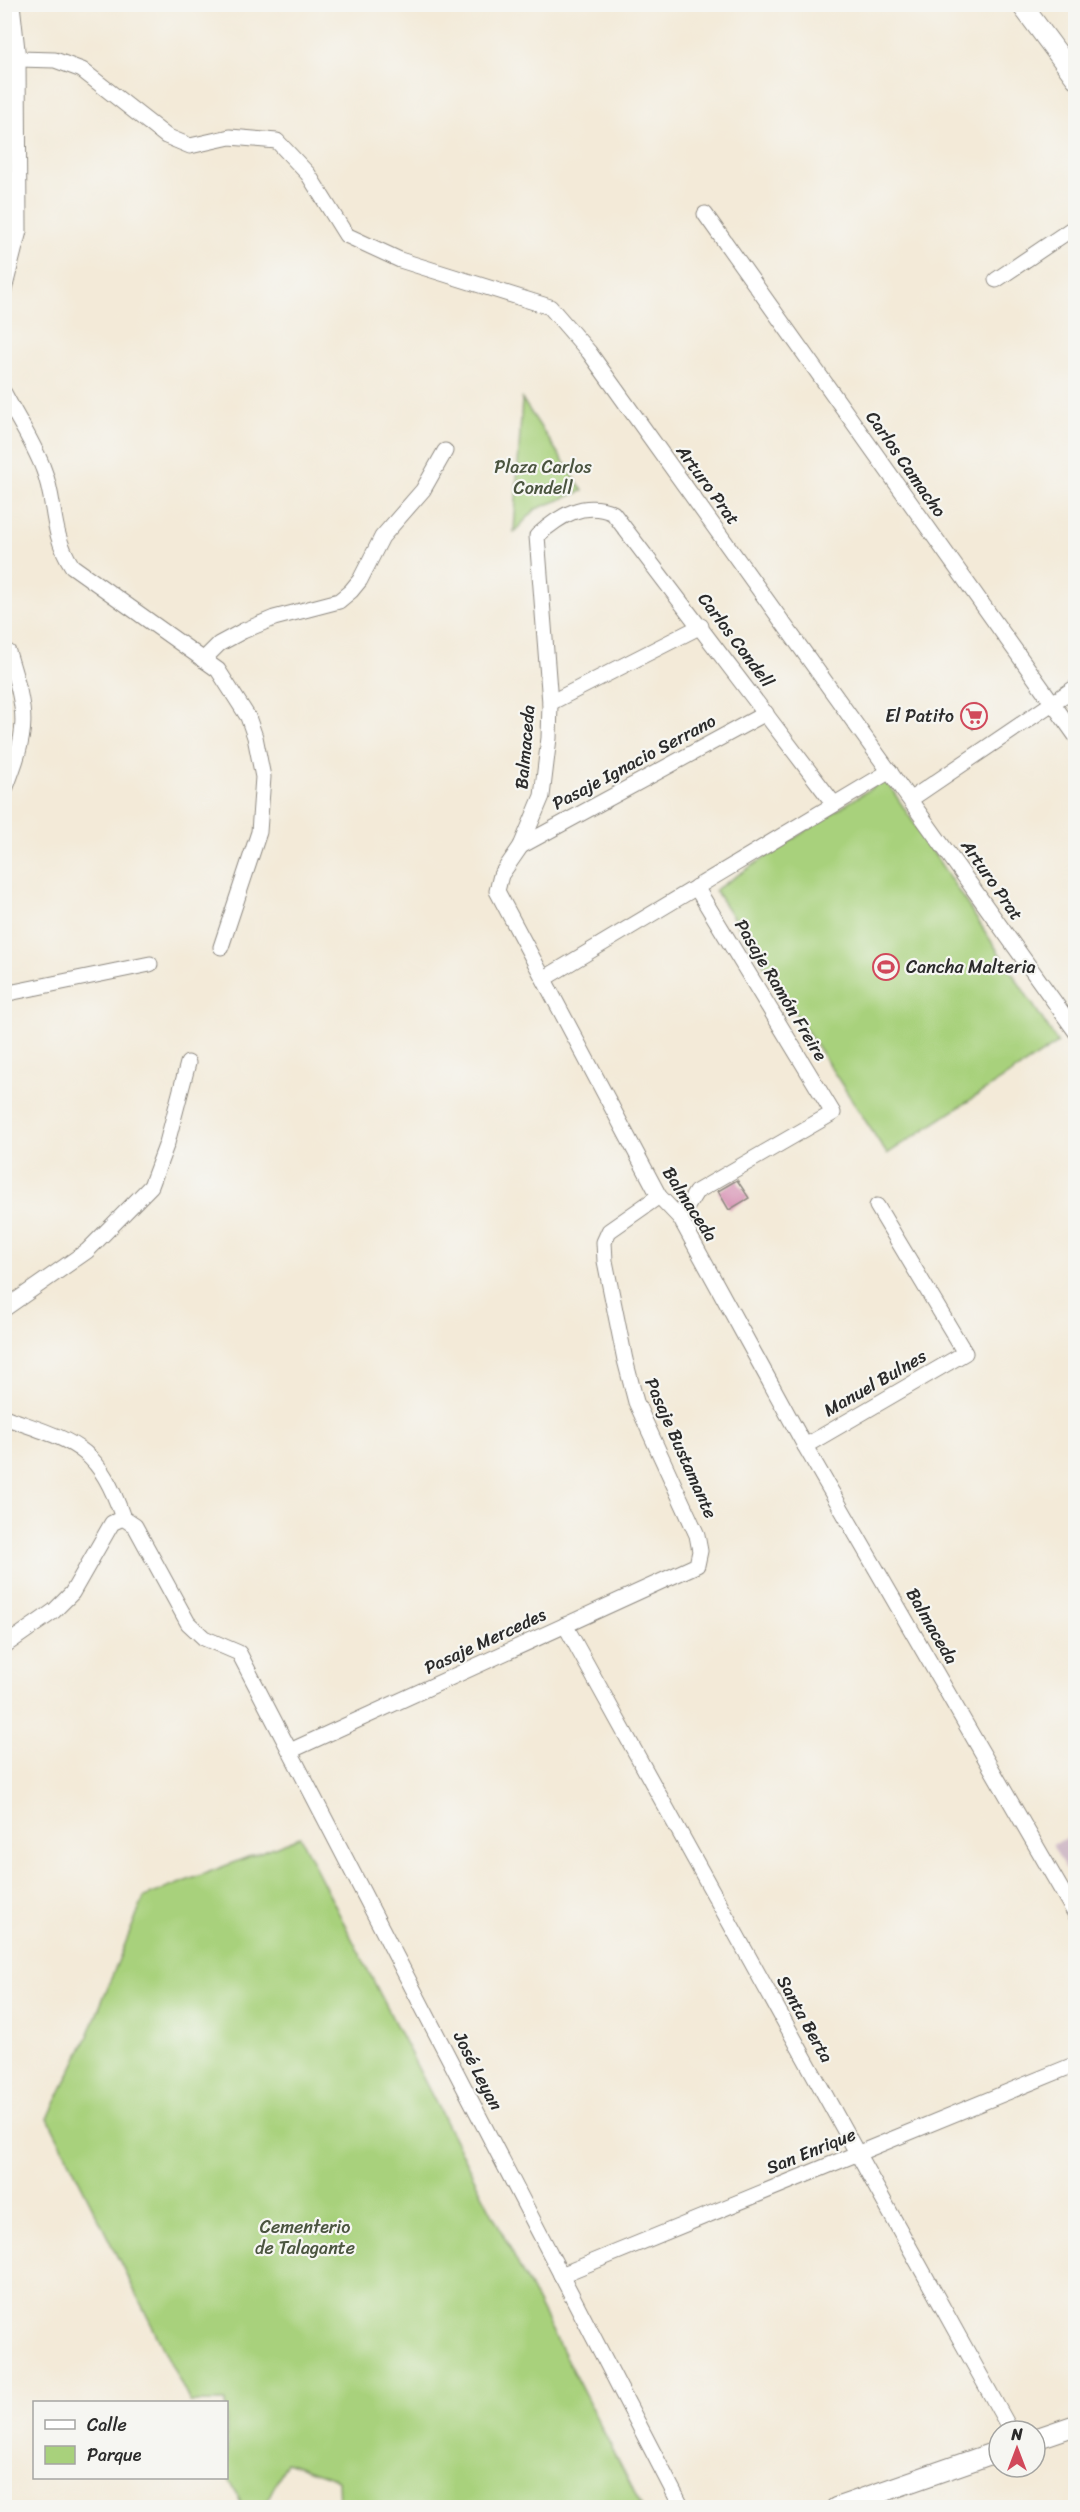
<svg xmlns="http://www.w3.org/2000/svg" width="1080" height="2512" font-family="Sriracha,sans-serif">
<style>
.industrial{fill:#d1bdc9}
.green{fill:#a8d17c;stroke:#6a7e54;stroke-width:1.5}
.building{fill:#d792b4}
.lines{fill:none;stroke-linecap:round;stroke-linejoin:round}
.minor-casing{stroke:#8f8a82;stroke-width:17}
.tertiary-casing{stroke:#8f8a82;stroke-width:22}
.minor{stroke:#fff;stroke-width:15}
.tertiary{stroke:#fff;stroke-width:20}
.labels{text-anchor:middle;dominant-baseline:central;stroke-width:4.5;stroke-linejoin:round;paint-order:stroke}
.street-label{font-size:18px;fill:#2b2b2b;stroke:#f6f6f2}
.park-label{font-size:18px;fill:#4a543f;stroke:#f6f6f2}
.poi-label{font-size:18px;fill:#2b2b2b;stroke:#f6f6f2;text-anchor:end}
</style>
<rect width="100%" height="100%" fill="#f6f6f2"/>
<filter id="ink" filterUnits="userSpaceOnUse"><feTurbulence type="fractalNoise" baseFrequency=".0167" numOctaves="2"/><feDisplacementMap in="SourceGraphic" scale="12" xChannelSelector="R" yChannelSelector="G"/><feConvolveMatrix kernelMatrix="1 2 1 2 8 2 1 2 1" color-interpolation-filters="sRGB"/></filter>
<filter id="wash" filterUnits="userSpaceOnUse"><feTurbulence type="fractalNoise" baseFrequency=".008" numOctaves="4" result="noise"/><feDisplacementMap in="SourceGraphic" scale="24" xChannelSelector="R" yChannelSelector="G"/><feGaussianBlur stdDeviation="1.35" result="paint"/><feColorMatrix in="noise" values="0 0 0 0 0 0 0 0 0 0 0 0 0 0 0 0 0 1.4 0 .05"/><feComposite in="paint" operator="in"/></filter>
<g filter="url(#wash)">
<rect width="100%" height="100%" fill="#f3ead8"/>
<!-- industrial -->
<path class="industrial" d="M1075,1834V1886L1052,1845Z"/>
<!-- green -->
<g class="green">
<path d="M522,399L583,491L536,509L514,532Z"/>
<path d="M885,779L1058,1043L887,1154L715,890Z"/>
<path d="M300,1837L642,2507H339L338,2480L286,2462L264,2507H243L227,2475L226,2402H190L48,2118L88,2036L144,1897Z"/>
</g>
<g id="blocks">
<!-- building -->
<g class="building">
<path d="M975,704L986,718L973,729L961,715Z"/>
<path d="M737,1180L749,1198L729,1210L718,1191Z"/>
</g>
</g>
</g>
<g filter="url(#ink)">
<use href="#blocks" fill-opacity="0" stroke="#8f8a82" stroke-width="1.5"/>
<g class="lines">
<defs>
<g id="minor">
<path d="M18,59L55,60L82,70L166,136L190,146L230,137L277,141L308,174L346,235L400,260L550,307L589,352L1076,1032"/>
<path d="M705,214L1076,736"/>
<path d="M996,280L1076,226"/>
<path d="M4,290L19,231L18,59L12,4"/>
<path d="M4,393C17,418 33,442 43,468C57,502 49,530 72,566L218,670L248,717L255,737L263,777L259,832L221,947"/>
<path d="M203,660L219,644L243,631L274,618L339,601L351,591L360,580L382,537L423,490L445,451"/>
<path d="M550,703L701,626"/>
<path d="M4,792C29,729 28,716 8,652"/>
<path d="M911,799L1076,687"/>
<path d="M834,804L613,513C584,500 559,516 537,536L550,703L549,738L542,796L521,846L501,875L497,891L659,1196L680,1218L805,1446L1076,1915"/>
<path d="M521,846L766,713"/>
<path d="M545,978L890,771"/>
<path d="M4,994L150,964"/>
<path d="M680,1218L696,1192L833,1113L696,887"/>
<path d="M4,1309L87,1251L151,1186L167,1143L188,1063"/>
<path d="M4,1417C73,1442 97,1443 123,1518"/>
<path d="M805,1446L965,1353L877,1206"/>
<path d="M565,1625L1011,2431"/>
<path d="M4,1646L54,1611L72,1593L112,1523L123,1518L135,1526L188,1623L204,1638L239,1653L682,2508"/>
<path d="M290,1751L697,1565L700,1551L697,1535L636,1402L625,1360L605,1261L604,1242L609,1231L659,1196"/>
<path d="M561,2275L1076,2064"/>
</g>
<g id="tertiary">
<path d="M1021,4L1076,78"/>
<path d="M1035,2439L1076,2425"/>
<path d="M836,2508L999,2451"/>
</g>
</defs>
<!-- minor casing -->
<use href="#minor" class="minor-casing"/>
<!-- tertiary casing -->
<use href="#tertiary" class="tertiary-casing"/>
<!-- minor -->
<use href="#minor" class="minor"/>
<!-- tertiary -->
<use href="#tertiary" class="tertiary"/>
</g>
</g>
<!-- icons -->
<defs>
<symbol id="supermarket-ring" viewBox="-11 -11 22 22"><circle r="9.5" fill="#f6f6f2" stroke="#d1495b" stroke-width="1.5"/><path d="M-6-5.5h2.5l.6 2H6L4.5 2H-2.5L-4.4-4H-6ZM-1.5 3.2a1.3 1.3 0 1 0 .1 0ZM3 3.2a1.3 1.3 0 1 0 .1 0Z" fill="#d1495b"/></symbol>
<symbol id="stadium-ring" viewBox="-11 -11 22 22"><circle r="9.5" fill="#f6f6f2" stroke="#d1495b" stroke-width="1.5"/><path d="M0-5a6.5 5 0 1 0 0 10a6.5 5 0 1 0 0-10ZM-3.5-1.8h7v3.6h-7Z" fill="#d1495b"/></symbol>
</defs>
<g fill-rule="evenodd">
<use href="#supermarket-ring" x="959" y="701" width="30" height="30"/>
<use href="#stadium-ring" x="871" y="952" width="30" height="30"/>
</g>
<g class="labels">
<!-- street labels -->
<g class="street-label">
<text transform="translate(906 464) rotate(55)">Carlos Camacho</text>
<text transform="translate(708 485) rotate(54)">Arturo Prat</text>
<text transform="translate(736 640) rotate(53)">Carlos Condell</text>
<text transform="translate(525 747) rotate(-85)">Balmaceda</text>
<text transform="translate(634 762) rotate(-28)">Pasaje Ignacio Serrano</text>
<text transform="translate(992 880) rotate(55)">Arturo Prat</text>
<text transform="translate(781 990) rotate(59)">Pasaje Ramón Freire</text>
<text transform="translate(690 1204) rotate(57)">Balmaceda</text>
<text transform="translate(875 1383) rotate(-30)">Manuel Bulnes</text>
<text transform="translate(681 1448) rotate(66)">Pasaje Bustamante</text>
<text transform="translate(932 1626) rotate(60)">Balmaceda</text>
<text transform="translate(485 1641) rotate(-25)">Pasaje Mercedes</text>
<text transform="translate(805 2019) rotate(61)">Santa Berta</text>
<text transform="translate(478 2071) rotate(63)">José Leyan</text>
<text transform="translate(811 2151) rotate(-22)">San Enrique</text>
</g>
<!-- park labels -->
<g class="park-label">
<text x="543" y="467">Plaza Carlos<tspan x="543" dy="21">Condell</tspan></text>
<text x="305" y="2227">Cementerio<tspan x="305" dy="21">de Talagante</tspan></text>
</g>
<!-- poi labels -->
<g class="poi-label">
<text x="954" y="716">El Patito</text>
<text x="906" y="967" text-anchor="start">Cancha Malteria</text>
</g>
</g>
<!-- margin -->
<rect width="1080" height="2512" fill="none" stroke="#f6f6f2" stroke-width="24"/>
<!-- legend -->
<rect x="33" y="2401" width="195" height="78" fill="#f6f6f2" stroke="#a5a5a2" stroke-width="1.5"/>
<rect x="45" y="2420" width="30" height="9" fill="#ffffff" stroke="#a5a5a2" stroke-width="1.5"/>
<text x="87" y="2431" font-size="18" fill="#2b2b2b">Calle</text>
<rect x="45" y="2446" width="30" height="18" fill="#a8d17c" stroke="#a5a5a2" stroke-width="1.5"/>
<text x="87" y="2461" font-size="18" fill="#2b2b2b">Parque</text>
<!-- north arrow -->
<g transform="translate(1017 2449)"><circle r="28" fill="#f6f6f2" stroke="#a5a5a2" stroke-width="1.5"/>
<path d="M0-4.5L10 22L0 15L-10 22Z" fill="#d1495b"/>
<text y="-9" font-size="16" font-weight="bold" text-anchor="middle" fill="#2b2b2b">N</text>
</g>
</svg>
